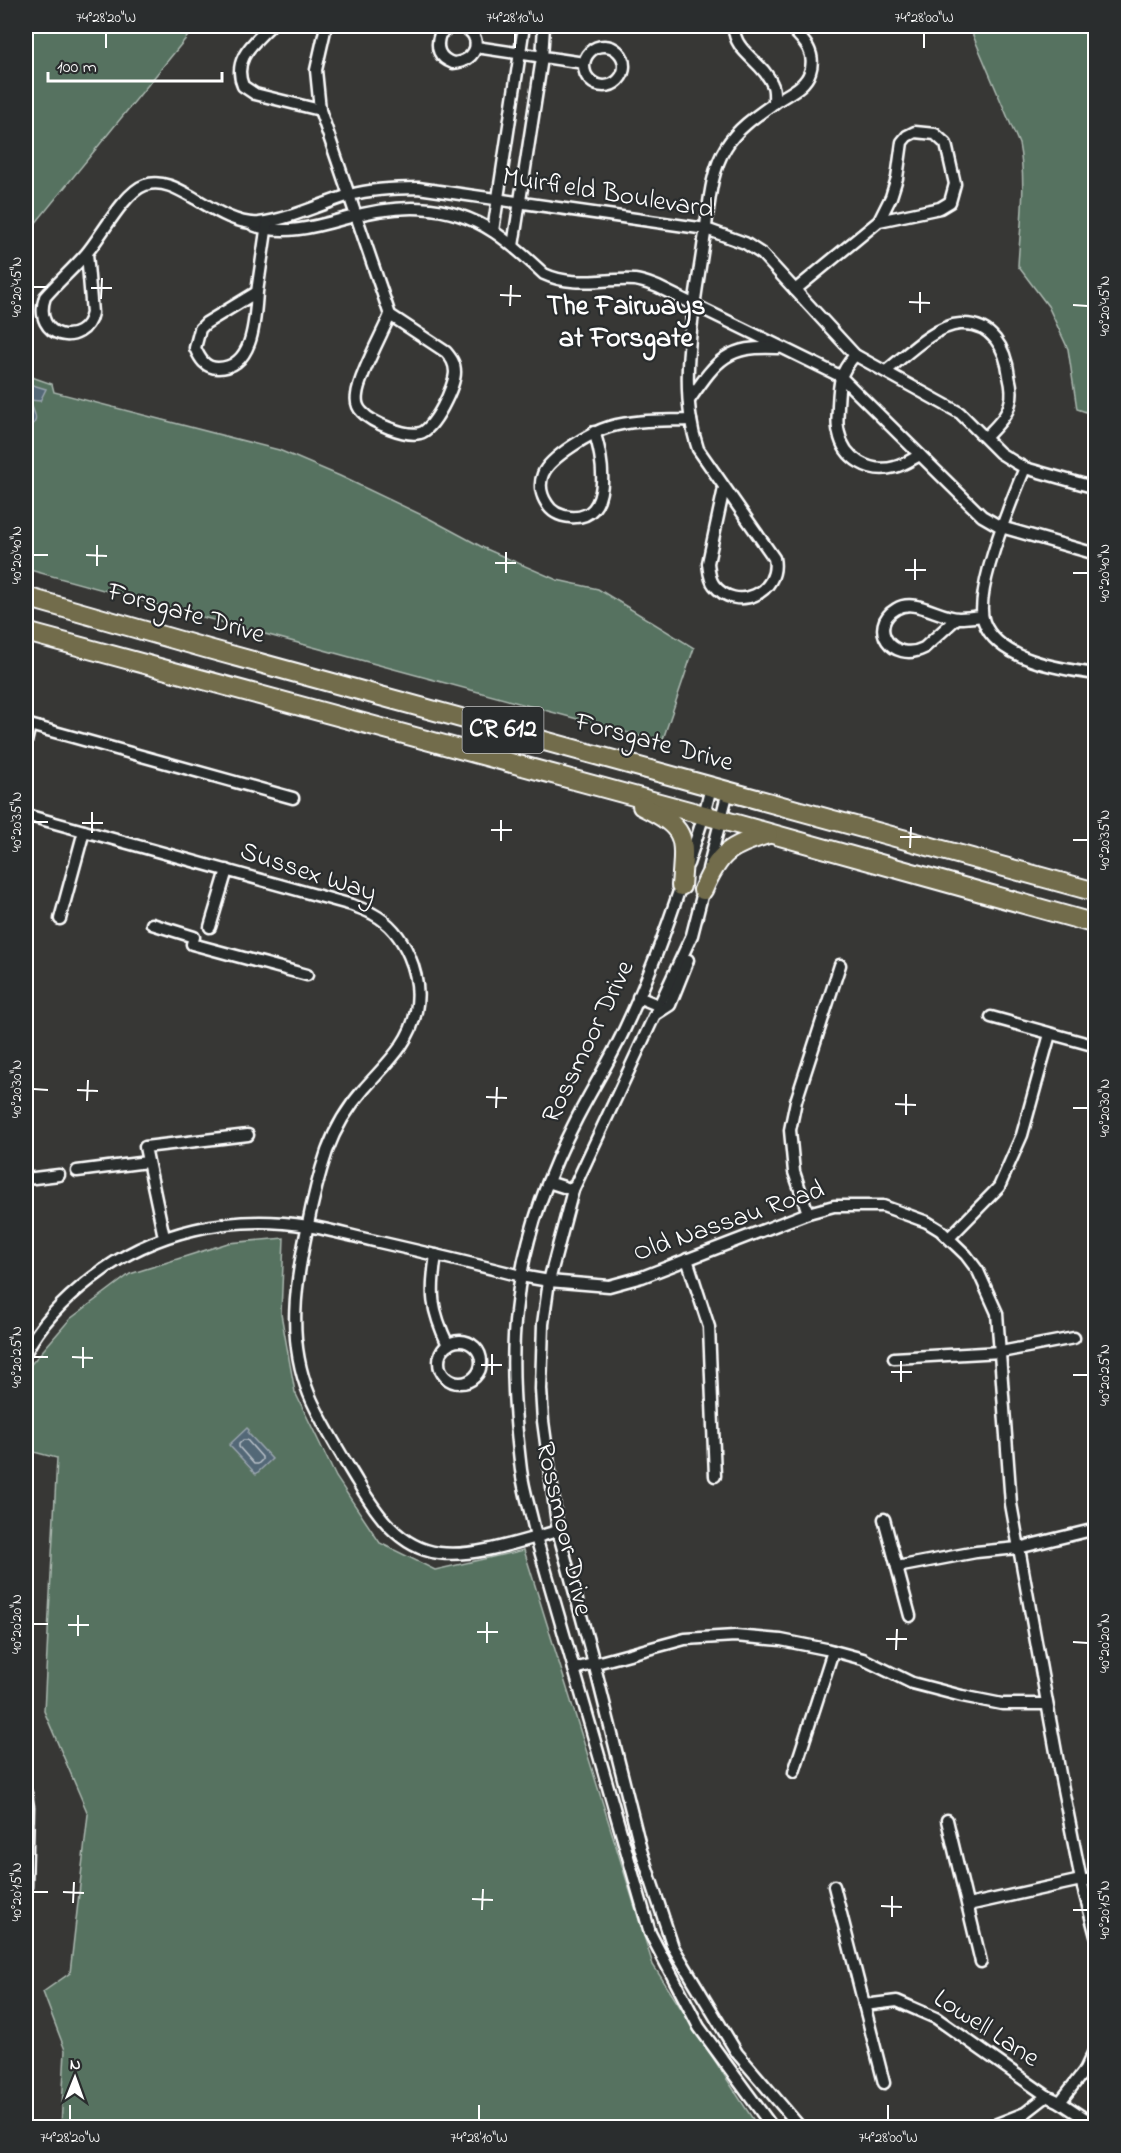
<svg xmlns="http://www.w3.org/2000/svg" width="1121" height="2153" font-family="'Indie Flower',sans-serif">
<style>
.green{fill:#577261;stroke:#abb8b0;stroke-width:1.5}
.water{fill:#536777;stroke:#98a4ad;stroke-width:1.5}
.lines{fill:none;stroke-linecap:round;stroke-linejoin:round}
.shore{stroke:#bac2c9;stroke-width:1.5}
.minor-casing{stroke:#fff;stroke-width:15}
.primary-casing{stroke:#fff;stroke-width:22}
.minor{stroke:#2a2d2e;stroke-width:10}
.primary{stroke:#726c4b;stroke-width:18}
.ticks{fill:none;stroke:#fff;stroke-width:2}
.labels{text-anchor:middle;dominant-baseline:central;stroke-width:4.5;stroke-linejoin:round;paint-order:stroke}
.shield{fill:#2a2d2e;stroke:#bfc0c0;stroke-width:1.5}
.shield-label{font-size:26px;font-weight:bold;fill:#fff}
.street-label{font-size:27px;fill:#fff;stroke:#2a2d2e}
.neighbourhood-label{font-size:28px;font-weight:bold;fill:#fff;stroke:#2a2d2e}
.neatline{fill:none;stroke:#fff;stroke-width:2}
.ticks-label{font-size:15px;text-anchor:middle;fill:#fff}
</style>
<rect width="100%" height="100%" fill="#373735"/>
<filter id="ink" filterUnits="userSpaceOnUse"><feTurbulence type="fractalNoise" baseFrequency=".0167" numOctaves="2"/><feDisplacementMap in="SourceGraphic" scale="12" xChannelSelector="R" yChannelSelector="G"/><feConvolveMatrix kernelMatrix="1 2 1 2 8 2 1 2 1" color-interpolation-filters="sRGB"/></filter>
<g filter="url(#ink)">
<!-- green -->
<g class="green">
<path d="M26,26H196L26,235Z"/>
<path d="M969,26H1095V415L1077,409L1068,349L1048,306L1018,266C1020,226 1027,184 1019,144Z"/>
<path d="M26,375L52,384L54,392L279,450L340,476L430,519L484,548L557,580L598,589L694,648L662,742L26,569Z"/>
<path d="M284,1238L281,1314L295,1392L336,1477L380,1543L435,1570L524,1550L653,1965L754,2121L760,2127H61L65,2050L43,1992L70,1973L88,1814L44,1711L57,1458L26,1450V1370L70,1319L130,1274L228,1243Z"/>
</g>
<!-- water -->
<g class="water">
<path d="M26,383L46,389L40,401L30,400C33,415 43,419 26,430Z"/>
<path d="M247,1428L249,1430L248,1433L272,1459L256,1474L229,1445Z"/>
</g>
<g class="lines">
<!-- shore -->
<path class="shore" d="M243,1440H247L262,1457V1460L258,1464H254L239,1447V1444Z"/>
<defs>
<g id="minor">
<path d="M270,26C253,44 232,59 243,86L255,94L320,110"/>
<path d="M326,26L316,70L320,110L390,315L446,352C451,358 455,363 455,372C455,386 434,430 420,433C406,437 372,423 362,412C357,407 356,401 357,395C358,378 383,332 390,315"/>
<path d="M451,26L440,34C435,48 439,58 453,63C478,62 485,35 461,26"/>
<path d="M734,26C733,52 763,61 772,84C775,89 774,97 774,103"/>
<circle cx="604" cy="66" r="20"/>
<path d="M476,47L584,63"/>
<path d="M253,225C282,236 315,227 343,219C395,204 447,201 494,232C512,244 528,259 544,274C574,288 603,278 635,280C643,281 650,284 658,287L840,376L982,516L1001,527L1096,554"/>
<path d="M493,231L524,26"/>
<path d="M513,246L542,58L544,26"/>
<path d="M87,253L92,313C85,349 31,339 45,297C58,282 73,269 86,254C101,237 124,192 145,185C163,179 180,190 196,199C213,209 237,225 259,223C291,219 320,204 350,195C372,189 396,188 418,188L706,229L745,243L762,254L855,355L960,413L1000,453L1016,463L1025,468L1096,488"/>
<path d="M795,290L879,221L940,208L950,202L955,184L946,144L935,134L915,132L907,136L902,142L897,178L891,197L879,221"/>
<path d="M257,292C255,318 254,368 218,368C205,368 200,359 195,348L200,329L206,323L257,292L267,224"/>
<path d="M855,355C839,374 839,382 838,406C838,415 836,424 839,433C844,459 870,474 895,467C904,465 912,459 920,455"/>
<path d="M886,371C905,356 936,325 960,324C992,322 1006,349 1009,376C1011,384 1013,395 1010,403C1007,417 995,427 986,437"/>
<path d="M690,399C717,360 727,345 778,348"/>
<path d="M594,432C603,456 614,521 570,517C561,516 552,513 547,504C541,495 539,484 543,474C550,457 592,432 609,427C636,419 664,421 691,420"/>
<path d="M1025,468C1012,499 973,593 984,622C998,660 1060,669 1096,674"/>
<path d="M724,488L708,563C709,570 709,579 714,585C736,613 781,593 774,558L698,449C676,385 695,305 704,240C709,210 709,174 726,147C737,129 756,116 773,104C786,94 805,88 810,72C817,51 802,39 789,26"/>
<path d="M957,618L924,648C892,664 867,626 896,609C915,597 939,618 959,618C966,618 974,617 982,616"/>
<path d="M26,724L293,798"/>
<path d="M26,742L30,725"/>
<path d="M26,815L352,905C359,908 366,910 373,914C405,931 423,976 416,1011C410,1044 385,1065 364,1089C349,1106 335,1129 327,1151C318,1177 312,1203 307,1229C295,1285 287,1340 309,1394C320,1421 342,1456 357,1481C376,1513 399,1548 439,1553C474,1558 524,1540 558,1531"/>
<path d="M688,864L704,815L711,787"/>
<path d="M708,869L728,791"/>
<path d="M682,882C666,931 648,979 626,1026C612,1057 593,1087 577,1118C546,1178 522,1244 516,1312C510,1364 515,1419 521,1470C524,1493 532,1515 536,1537L650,1933L699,2027L773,2128"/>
<path d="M705,884L692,935L573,1190L549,1281L543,1324L541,1389L543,1421L558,1531L594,1663L641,1850L673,1947L737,2053L801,2128"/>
<path d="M60,919L84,831"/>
<path d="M152,924L194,937L192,944L307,975"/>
<path d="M210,927L227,870"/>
<path d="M638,997L660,1006"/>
<path d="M656,1014L670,1005L688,960"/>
<path d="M991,1017L1096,1046"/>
<path d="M77,1171L147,1162"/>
<path d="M26,1179L59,1175"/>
<path d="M548,1182L573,1190"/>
<path d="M808,1213L794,1172L790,1130L796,1101L840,965"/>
<path d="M164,1237L145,1147L248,1135"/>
<path d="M949,1238L999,1187L1022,1135L1050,1034"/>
<path d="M436,1255C430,1294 431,1309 448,1345"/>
<path d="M687,1259L709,1327L715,1476"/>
<circle cx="460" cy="1362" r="21"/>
<path d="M26,1352C41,1322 66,1298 92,1278C153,1230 232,1214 308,1226C332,1230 355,1237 379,1242C427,1253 474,1264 521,1276L549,1281L609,1286L642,1277L808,1213L834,1206H883L927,1222L940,1230L966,1255L978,1271L997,1313L1011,1504L1060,1774L1081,1880L1096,1936"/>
<path d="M894,1358L1001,1352L1074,1338"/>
<path d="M884,1519L910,1616"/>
<path d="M897,1567L976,1552L1018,1548L1096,1529"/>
<path d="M574,1669L685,1639L735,1636L781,1640L826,1649L863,1659L912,1683L962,1696L1002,1704H1047"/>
<path d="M794,1772L833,1651"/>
<path d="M26,1793L28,1807L26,1887"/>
<path d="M947,1820L981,1962"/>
<path d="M834,1886L884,2083"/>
<path d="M968,1905L1081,1880H1096"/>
<path d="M864,2005L897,2001L936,2018L1047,2096L1060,2102L1096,2126"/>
<path d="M1060,2102L1085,2070L1096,2047"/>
<path d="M987,2128L1025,2113L1047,2096"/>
</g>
<g id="primary">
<path d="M26,597L205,648L1096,892"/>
<path d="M26,632L704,815L1096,924"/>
<path d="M642,806C688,829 685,836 681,886"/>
<path d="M703,890C720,851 729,847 768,834"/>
</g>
</defs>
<!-- minor casing -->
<use href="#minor" class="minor-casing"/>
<!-- primary casing -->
<use href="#primary" class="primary-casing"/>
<!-- minor -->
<use href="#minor" class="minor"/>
<!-- primary -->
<use href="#primary" class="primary"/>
</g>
</g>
<!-- ticks -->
<path class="ticks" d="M106,48V33M515,48V33M924,48V33M33,287H48M91,288H112M500,295L521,296M101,299L102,278M909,302L930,303M1073,305L1088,306M510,306L511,285M920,313V292M33,555H48M86,555L107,556M495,563H516M97,566V545M905,570H926M506,573V552M1073,573H1088M915,580V559M33,822H48M82,823H103M491,830H512M92,833V812M900,837H921M1073,840H1088M501,841V820M910,848L911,827M33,1089L48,1090M77,1090L98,1091M486,1097L507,1098M87,1101L88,1080M895,1104L916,1105M496,1108L497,1087M1073,1108H1088M906,1115V1094M33,1357H48M72,1357L93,1358M481,1365H502M83,1368V1347M891,1372H912M492,1375V1354M1073,1375H1088M901,1382V1361M33,1624H48M68,1625H89M477,1632H498M78,1636V1615M886,1639H907M1073,1642L1088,1643M487,1643V1622M896,1650L897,1629M33,1892H48M63,1892L84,1893M472,1899L493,1900M73,1903L74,1882M881,1906L902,1907M482,1910L483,1889M1073,1910H1088M892,1917V1896M70,2120V2105M479,2120V2105M888,2120V2105"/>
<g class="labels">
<!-- shield labels -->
<rect class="shield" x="462.5" y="707" width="81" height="46" rx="4.5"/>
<g class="shield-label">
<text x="503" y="730">CR 612</text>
</g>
<!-- street labels -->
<g class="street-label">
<text transform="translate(608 194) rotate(9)">Muirfield Boulevard</text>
<text transform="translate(186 614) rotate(16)">Forsgate Drive</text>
<text transform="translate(654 743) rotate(15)">Forsgate Drive</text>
<text transform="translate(308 873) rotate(18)">Sussex Way</text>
<text transform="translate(589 1042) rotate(-64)">Rossmoor Drive</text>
<text transform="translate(729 1222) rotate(-19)">Old Nassau Road</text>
<text transform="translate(563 1529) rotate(77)">Rossmoor Drive</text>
<text transform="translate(986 2029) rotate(33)">Lowell Lane</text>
</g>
<!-- neighbourhood labels -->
<g class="neighbourhood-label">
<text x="626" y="307">The Fairways<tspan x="626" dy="32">at Forsgate</tspan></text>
</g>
</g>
<!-- margin -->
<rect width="1121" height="2153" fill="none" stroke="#2a2d2e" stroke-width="66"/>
<!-- north arrow -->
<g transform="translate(75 2078) rotate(1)" stroke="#2a2d2e" stroke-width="4.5" paint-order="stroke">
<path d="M0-4.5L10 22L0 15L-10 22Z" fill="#ffffff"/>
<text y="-9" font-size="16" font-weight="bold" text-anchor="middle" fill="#ffffff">N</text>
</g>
<!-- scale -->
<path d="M48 72v9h174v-9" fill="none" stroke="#ffffff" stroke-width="3"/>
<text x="57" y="72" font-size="18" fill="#ffffff" stroke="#2a2d2e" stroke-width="4.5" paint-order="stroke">100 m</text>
<rect x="33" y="33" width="1055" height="2087" class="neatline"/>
<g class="ticks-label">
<text x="106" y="22">74°28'20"W</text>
<text x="515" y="22">74°28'10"W</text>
<text x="924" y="22">74°28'00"W</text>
<text transform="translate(16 287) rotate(-90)" y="5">40°20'45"N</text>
<text transform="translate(1104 306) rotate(-90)" y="5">40°20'45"N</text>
<text transform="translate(16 555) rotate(-90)" y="5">40°20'40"N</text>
<text transform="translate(1104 573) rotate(-90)" y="5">40°20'40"N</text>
<text transform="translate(16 822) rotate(-90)" y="5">40°20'35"N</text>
<text transform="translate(1104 840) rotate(-90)" y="5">40°20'35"N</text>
<text transform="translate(16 1089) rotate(-90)" y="5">40°20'30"N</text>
<text transform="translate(1104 1108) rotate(-90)" y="5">40°20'30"N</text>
<text transform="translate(16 1357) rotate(-90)" y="5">40°20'25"N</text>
<text transform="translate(1104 1375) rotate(-90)" y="5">40°20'25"N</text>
<text transform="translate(16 1624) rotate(-90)" y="5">40°20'20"N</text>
<text transform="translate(1104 1643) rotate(-90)" y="5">40°20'20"N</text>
<text transform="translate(16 1892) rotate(-90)" y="5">40°20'15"N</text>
<text transform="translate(1104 1910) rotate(-90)" y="5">40°20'15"N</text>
<text x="70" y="2142">74°28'20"W</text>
<text x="479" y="2142">74°28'10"W</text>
<text x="888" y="2142">74°28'00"W</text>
</g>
</svg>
